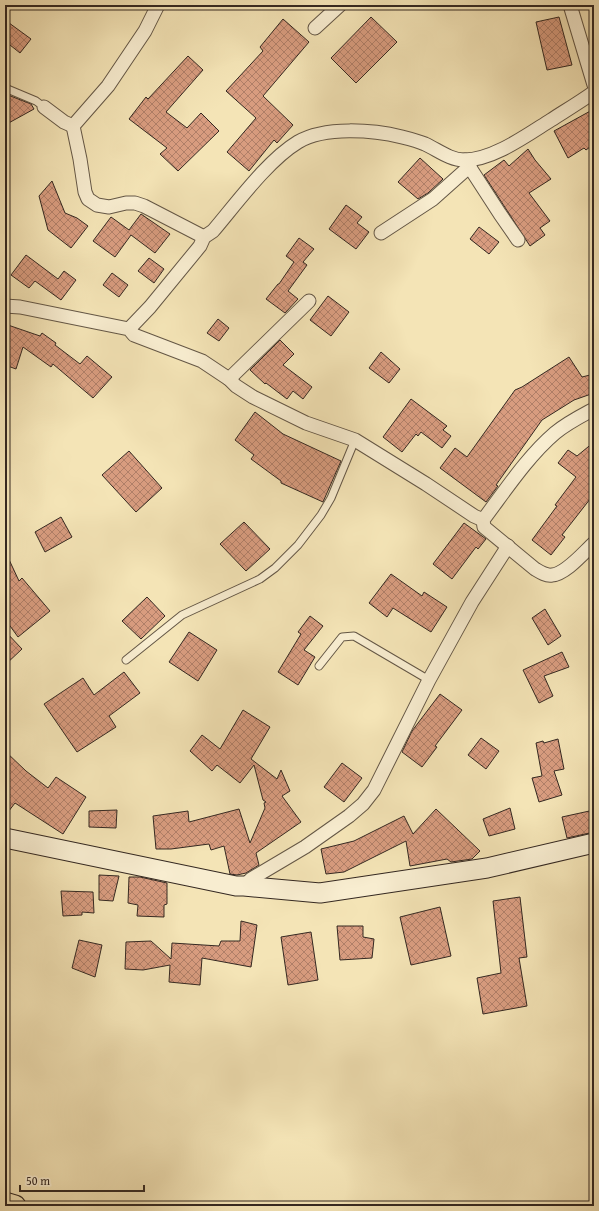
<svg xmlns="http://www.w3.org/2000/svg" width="599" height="1211" font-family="'Gentium Book Plus',serif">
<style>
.building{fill:url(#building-cross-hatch);stroke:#342821}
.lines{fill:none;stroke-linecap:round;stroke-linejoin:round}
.lane-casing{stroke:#645746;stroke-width:9}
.street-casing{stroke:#645746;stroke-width:15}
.secondary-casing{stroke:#342821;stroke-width:21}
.primary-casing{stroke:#342821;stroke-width:23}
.lane{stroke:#f8edd0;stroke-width:7}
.street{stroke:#f8edd0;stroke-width:13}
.secondary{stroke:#f8edd0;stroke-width:19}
.primary{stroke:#f4e4b6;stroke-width:21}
</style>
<defs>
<pattern id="building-cross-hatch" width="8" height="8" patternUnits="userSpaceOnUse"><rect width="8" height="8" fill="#d89c7f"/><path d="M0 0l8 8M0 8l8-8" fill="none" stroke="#b07f68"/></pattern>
</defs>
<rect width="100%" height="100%" fill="#f4e4b6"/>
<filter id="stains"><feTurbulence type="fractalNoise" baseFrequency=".005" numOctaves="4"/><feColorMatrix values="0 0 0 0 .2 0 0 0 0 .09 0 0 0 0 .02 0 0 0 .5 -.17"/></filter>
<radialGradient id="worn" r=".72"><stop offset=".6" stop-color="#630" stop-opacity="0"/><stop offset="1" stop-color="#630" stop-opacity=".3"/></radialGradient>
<!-- building -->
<g class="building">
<path d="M371,17L397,42L356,83L331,58Z"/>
<path d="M559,17L572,65L547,70L536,22Z"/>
<path d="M283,19L309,42L263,96L293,125L277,143L274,140L249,171L227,152L256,118L226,91L263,51L260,47Z"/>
<path d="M5,20L31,39L20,53L5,41Z"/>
<path d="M188,56L203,70L166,112L187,128L201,113L219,131L178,171L160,154L167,148L129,119L146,97L148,99Z"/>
<path d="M8,95L31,104L34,109L5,125V97Z"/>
<path d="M594,109V144L586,150L584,148L568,158L554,131Z"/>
<path d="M528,149L535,160L551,179L529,193L550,221L540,228L545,235L530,246L484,175L504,160L509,166Z"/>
<path d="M420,158L443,179L428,193L418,199L398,182Z"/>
<path d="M52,181L65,213L77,218L88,226L71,248L48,230L39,196Z"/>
<path d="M346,205L362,217L357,223L369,232L356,249L329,229Z"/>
<path d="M141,214L170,234L155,253L131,235L115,257L93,241L111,217L129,230Z"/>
<path d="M479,227L499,242L489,254L470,239Z"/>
<path d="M299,238L314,249L303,262L307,265L288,291L298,299L285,313L266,299L278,284H279L294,262L286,256Z"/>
<path d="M26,255L58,279L64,271L76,280L61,300L35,281L29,288L11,275Z"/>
<path d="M149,258L164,269L154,283L138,271Z"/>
<path d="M112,273L128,285L119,297L103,285Z"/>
<path d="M328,296L349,312L331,336L310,320Z"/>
<path d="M218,319L229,328L219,341L207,333Z"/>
<path d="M5,324L40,336L42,333L56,343L55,345L80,364L87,356L112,377L93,398L53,364L51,367L23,347L16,369L5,365Z"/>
<path d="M280,340L294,354L283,365L312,387L303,399L293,391L287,399L266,383L265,384L250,370Z"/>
<path d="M381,352L400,369L389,383L369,368Z"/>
<path d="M569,357L582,377L594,374V393L574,400L542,420L496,485L498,486L486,502L440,468L455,448L467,457L515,390L522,387Z"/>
<path d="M411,399L447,426L443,430L451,436L442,448L421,432L418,436L416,434L402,452L383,437Z"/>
<path d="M255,412L283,434L341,461L323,502L281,483V481L251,459L254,455L235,440Z"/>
<path d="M594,442V494L562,535L565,537L551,555L532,540L557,506L555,505L576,477L558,463L568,450L577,456Z"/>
<path d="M129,451L162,488L136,512L102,475Z"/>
<path d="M61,517L72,537L45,552L35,532Z"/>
<path d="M244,522L270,549L246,571L220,544Z"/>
<path d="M464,523L486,539L478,549L476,547L452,579L433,564Z"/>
<path d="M5,551L19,581L22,578L50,611L18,637L5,619Z"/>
<path d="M391,574L422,596L424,592L447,607L431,632L393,608L387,617L369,603Z"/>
<path d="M147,597L165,616L141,639L122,621Z"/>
<path d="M545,609L561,636L548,645L532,618Z"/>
<path d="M310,616L323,626L304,650L315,657L298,685L278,672L301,634L298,632Z"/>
<path d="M5,631L22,649L5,665Z"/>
<path d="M189,632L217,650L198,681L169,662Z"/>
<path d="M562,652L569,667L544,676L553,696L539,703L523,670Z"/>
<path d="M124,672L140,693L109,716L116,727L77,752L44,704L83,678L94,695Z"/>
<path d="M440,694L462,710L435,746L437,747L422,767L402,752L412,731Z"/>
<path d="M243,710L270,727L251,759L277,779L281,770L290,791L282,796L301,822L256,853L259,865L246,873L237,875L230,874L224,846L211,850L209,844L171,849H156L153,816L188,811L189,822L239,809L250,843L265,808L264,803L266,802L263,800L254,765L240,783L217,765L212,771L190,751L202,735L220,749Z"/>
<path d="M481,738L499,751L486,769L468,755Z"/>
<path d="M558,739L564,769L554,771L562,795L539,802L532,778L542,776L536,743L543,741L544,743Z"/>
<path d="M5,751L26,771L48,788L56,777L86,797L63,834L15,803L5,816Z"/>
<path d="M342,763L362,778L344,802L324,787Z"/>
<path d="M510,808L515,829L489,836L483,819Z"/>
<path d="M436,809L480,851L472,859L451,862L447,859L410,866L406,841L344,872L326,874L321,849L354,841L404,816L413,834Z"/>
<path d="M117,810L116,828L89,827V811Z"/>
<path d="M594,810V832L567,838L562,817Z"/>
<path d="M99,875L119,876L113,901L99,900Z"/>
<path d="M129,877H140L167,883V904L164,905V917L137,916L138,905L128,903Z"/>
<path d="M61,891L93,892L94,913L82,912V915L63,916Z"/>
<path d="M520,897L527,957L519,958L527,1006L483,1014L477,978L501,973L493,901Z"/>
<path d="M440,907L451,956L411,965L400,917Z"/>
<path d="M241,921L257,925L251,967L202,958L200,985L169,982L170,965L143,970L125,969L126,942L151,941L171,959L172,943L219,946L221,941H240Z"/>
<path d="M337,926H363V937L374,939L372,958L340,960Z"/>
<path d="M311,932L318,980L288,985L281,937Z"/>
<path d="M79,940L102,945L95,977L72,968Z"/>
</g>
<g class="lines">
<defs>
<g id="lane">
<path d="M5,88L36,101L44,107"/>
<path d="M126,660L182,615L260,579L275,568L298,545L321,515L331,498L355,440"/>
<path d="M319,666L342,637L354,636L429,680"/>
</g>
<g id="street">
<path d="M158,5L145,31L108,86L73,126L80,159L85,192L88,199L97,205L109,207L126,203H135L144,206L204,237"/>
<path d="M570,5L594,85"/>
<path d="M315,28L340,5"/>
<path d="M44,107L64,122L73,126"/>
<path d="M465,160L500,214L518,240"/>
<path d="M381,233L433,199L470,166"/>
<path d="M5,306L20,307L129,329L134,335L202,361L229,379L236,386L253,397L306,423L355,440L426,484L474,516L483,520"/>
<path d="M129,329L150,307L200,246L204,237L213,231C236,204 268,160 298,142C325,126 373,130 402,137C410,139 418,141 425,144C438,150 450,160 464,160C493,160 527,135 551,120C565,111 580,102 594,92"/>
<path d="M229,379L309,301"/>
<path d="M594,409C581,416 567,423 555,433C527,457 505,491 483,520L484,527L535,569C540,572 546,576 552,575C566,574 584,552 594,543"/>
<path d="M244,886L251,879L305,847L349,816L363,804L374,790L429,680L472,602L508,546"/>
</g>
<path id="secondary" d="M5,838L236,886H244L320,893L487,868L594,843"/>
<path id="primary" d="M5,1203L15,1206"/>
</defs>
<!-- lane casing -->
<use href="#lane" class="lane-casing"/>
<!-- street casing -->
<use href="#street" class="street-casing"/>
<!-- secondary casing -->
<use href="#secondary" class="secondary-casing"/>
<!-- primary casing -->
<use href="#primary" class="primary-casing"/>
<!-- lane -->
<use href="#lane" class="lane"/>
<!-- street -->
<use href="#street" class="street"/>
<!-- secondary -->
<use href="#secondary" class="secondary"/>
<!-- primary -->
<use href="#primary" class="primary"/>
</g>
<!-- margin -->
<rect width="599" height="1211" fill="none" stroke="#f4e4b6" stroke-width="20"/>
<rect x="6" y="6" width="587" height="1199" fill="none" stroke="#342821" stroke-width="2"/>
<rect x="10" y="10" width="579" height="1191" fill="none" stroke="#342821"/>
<!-- scale -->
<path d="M20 1185v6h124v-6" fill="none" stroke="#342821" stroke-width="2"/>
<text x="26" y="1185" font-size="12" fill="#342821" stroke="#f8edd0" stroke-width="3" paint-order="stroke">50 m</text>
<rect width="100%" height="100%" filter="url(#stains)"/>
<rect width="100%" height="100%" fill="url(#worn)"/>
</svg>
